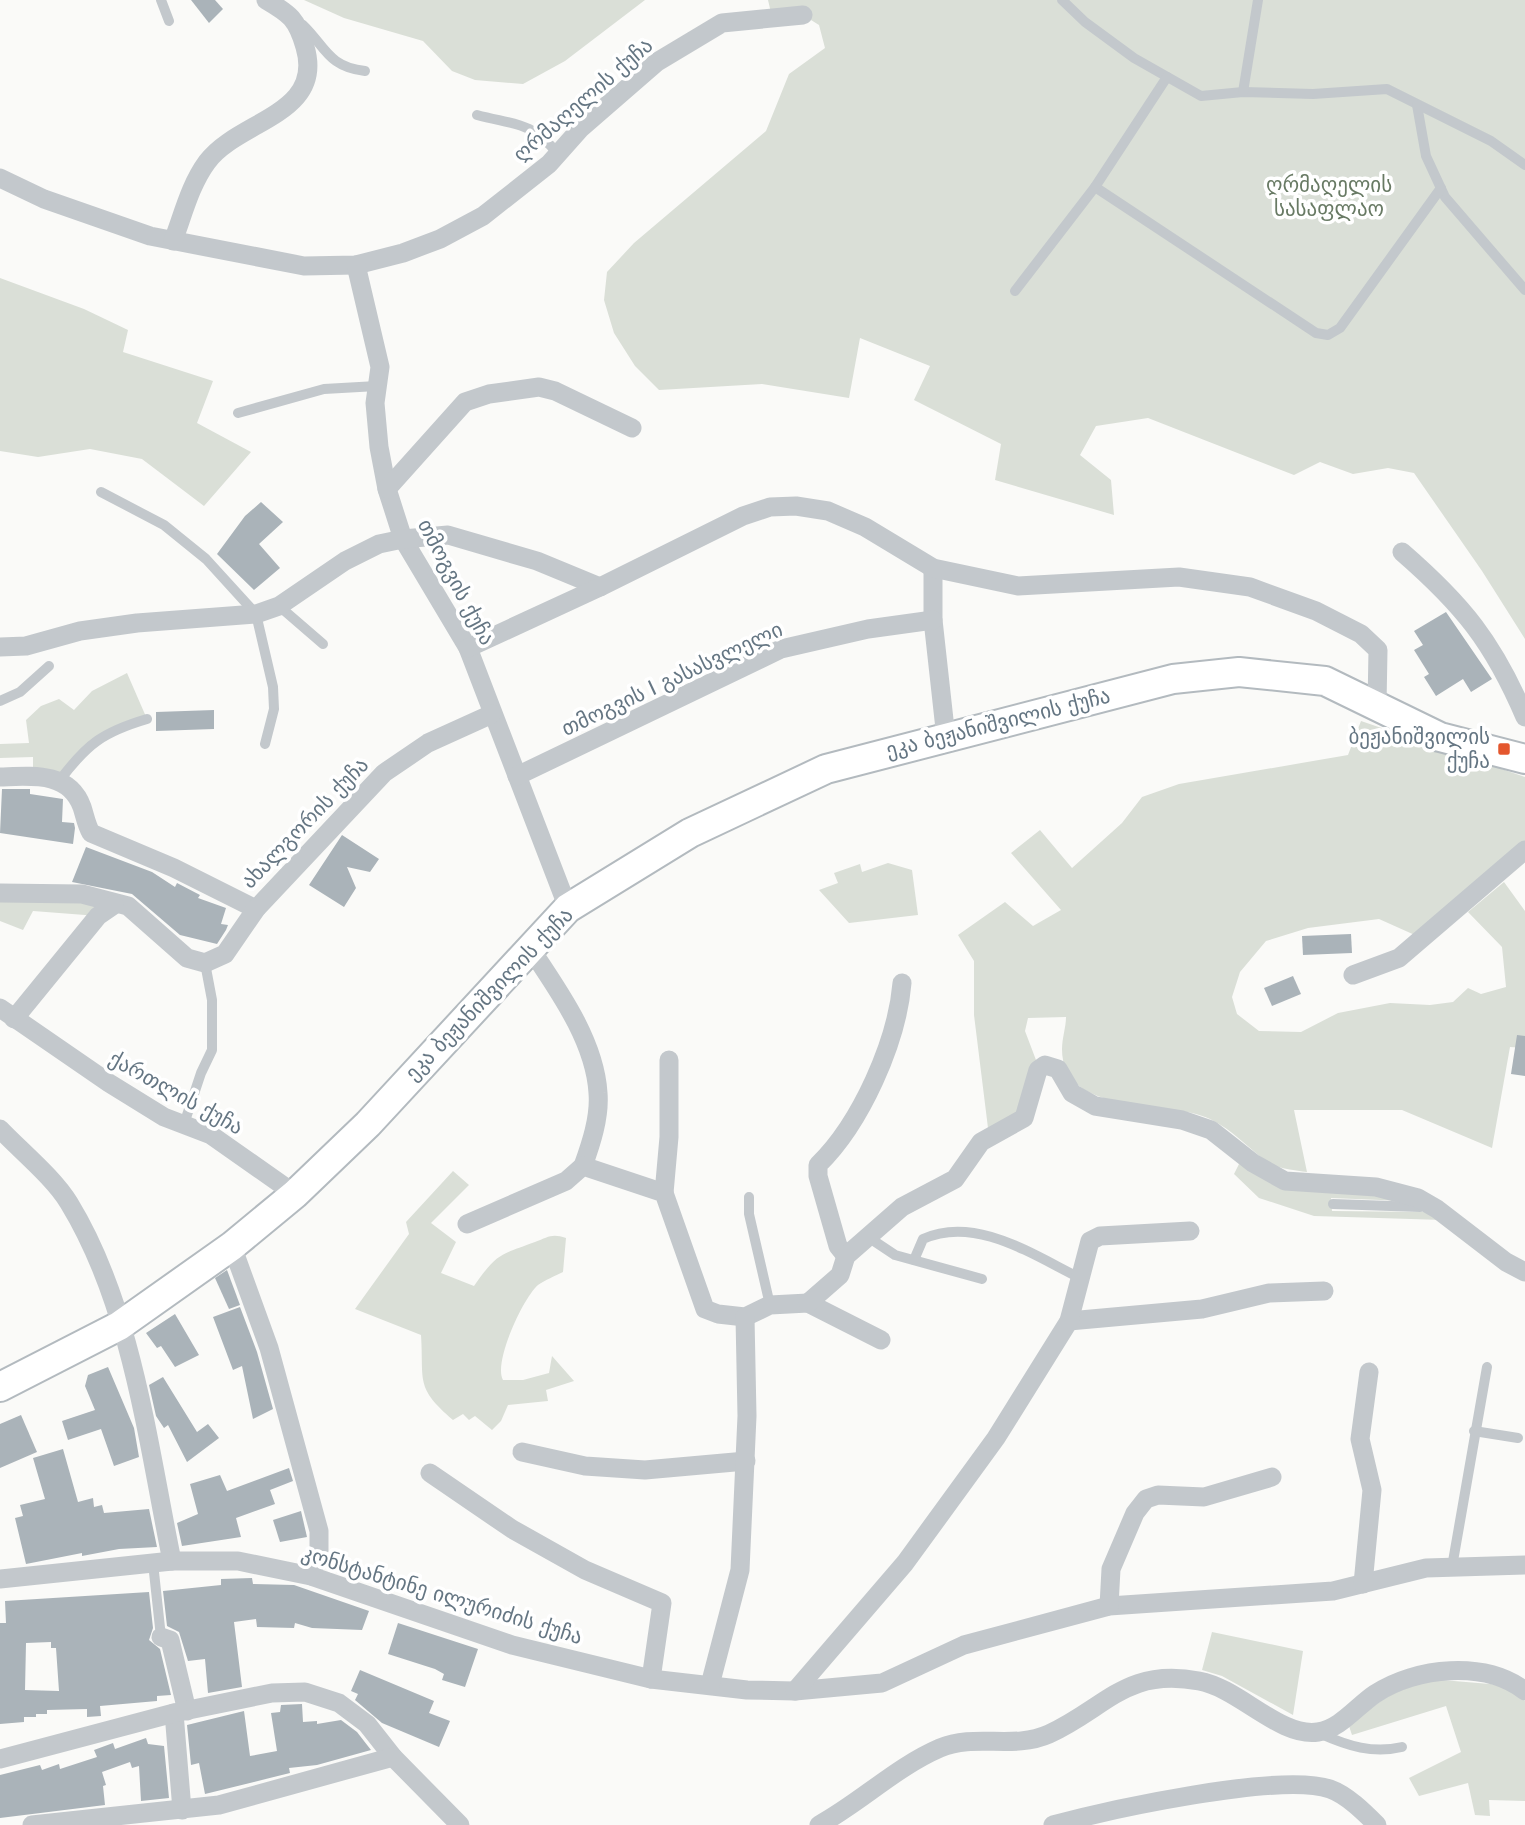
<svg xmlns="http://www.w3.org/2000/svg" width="1525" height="1825" font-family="'DejaVu Sans','Noto Sans Georgian',sans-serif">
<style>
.green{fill:#dadfd7}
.building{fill:#aab3b9;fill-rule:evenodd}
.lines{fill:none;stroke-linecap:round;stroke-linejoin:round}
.secondary-casing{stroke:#b3babf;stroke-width:32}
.lane{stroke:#c3c8cc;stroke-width:10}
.street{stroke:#c3c8cc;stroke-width:19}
.secondary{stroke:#fff;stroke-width:28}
.poi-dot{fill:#e4572e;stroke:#fff;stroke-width:2.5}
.labels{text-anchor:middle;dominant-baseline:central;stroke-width:7;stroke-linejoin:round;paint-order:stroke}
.street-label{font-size:21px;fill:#657683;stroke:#fff}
.park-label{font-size:21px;fill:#687a64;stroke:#fff}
.poi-label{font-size:21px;fill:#657683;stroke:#fff;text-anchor:end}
</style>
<rect width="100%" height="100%" fill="#fafaf8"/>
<!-- green -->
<g class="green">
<path d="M304,0H645L565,61L523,84L475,80L452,71L423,41L344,18Z"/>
<path d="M768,0H1525V639L1482,571L1414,473L1388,468L1353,474L1320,462L1294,475L1148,418L1096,426L1080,455L1111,480L1114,515L995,480L1001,444L914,400L930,366L860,338L849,398L762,384L659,390L635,366L614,333L604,300L607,272L634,243L766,131L789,74L825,48L819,25L803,15L772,17Z"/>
<path d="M0,278L84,309L128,330L123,352L213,381L197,423L251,452L204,506L142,459L90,449L38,457L0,451Z"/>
<path d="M127,673L147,719L111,730L60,780L33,776V757L0,758V744L29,743L26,720L41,706L59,699L74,710L92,691Z"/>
<path d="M1361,721L1525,777V841L1417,936L1379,919L1308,928L1266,941L1240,972L1232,997L1237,1014L1259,1031L1301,1032L1338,1013L1390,1003L1430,1005L1453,1002L1468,988L1481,994L1506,987L1502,947L1468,912L1504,882L1525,911V1048L1510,1047L1492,1148L1402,1110H1294L1307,1172C1294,1170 1277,1169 1266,1161C1247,1147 1233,1130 1210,1119C1170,1099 1062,1118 1062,1049C1062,1038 1066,1027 1066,1017L1028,1018L1025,1031L1036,1060L1022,1116L988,1128L974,1015V961L958,935L1005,902L1033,926L1061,910L1011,853L1040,830L1072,868L1122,823L1142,797L1179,784L1348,755Z"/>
<path d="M888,863L912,870L918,915L849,923L819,890L838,883L834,873L860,864L862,872Z"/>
<path d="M0,893L99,899L98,916L33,911L23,930L0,921Z"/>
<path d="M1239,1164L1347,1191L1405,1201L1331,1198L1332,1211L1426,1212L1443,1220L1314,1216L1259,1198L1234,1174Z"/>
<path d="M453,1171L469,1185L431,1223L456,1242L441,1273L474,1286C497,1253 500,1255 535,1242C548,1237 552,1233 566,1238L563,1272C555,1276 545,1280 538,1285C523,1298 493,1363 503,1380H523L549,1373L552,1356L574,1381L546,1390L548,1401L508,1405L501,1421L492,1430L475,1416L469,1420L463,1414L453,1420C415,1387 424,1382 421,1335L355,1309L409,1234L406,1222Z"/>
<path d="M1212,1632L1303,1651L1293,1715L1222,1676L1202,1670Z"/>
<path d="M1442,1680L1502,1685L1525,1701V1801L1489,1800L1490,1816L1475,1815L1468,1783L1419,1796L1409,1778L1461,1752L1446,1706L1352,1735L1349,1726C1385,1697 1395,1687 1442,1680Z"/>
</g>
<!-- building -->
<g class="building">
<path d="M191,0H215L223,9L209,23Z"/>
<path d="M261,502L283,522L259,544L280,568L254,590L217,554L245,516Z"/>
<path d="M1446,612L1492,679L1471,692L1463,679L1436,696L1424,677L1429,674L1414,650L1423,645L1414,631Z"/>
<path d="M214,710V729L156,731V712Z"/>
<path d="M2,789H30V794L63,799L62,822L74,823L75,828L73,844L0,833Z"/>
<path d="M342,835L379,859L370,872L347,867L356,888L344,907L309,885Z"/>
<path d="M86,847L152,872L175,887L177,883L200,895L198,898L226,908L221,924L228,925L226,930L217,944L180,935L132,894L72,882Z"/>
<path d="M1351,934L1352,953L1303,955L1302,936Z"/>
<path d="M1293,976L1301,994L1272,1006L1264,988Z"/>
<path d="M1517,1035L1525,1036V1076L1511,1074Z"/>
<path d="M227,1270L240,1305L229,1309L215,1278Z"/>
<path d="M240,1307L257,1352L273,1409L253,1419L242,1366L233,1370L213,1317Z"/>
<path d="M175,1314L199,1355L175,1367L161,1346L157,1348L146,1333Z"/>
<path d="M108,1367L134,1428L139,1457L114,1466L101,1429L68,1440L62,1421L95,1410L85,1386L88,1375Z"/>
<path d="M163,1377L197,1432L208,1424L219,1438L187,1462L168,1425L164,1428L156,1416L149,1385Z"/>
<path d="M21,1415L37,1452L0,1468V1424Z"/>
<path d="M63,1449L78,1502L93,1498L94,1507L102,1505L104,1513L149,1509L157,1547L119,1549L82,1556V1553L26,1564L15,1518L23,1516L20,1505L45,1499L33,1458Z"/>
<path d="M289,1468L293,1481L270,1490L275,1504L236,1518L241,1537L182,1546L177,1523L198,1514L190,1484L220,1475L227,1491Z"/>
<path d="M301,1511L307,1537L280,1542L273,1520Z"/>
<path d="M252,1578L253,1584L294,1585L369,1611L362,1630L312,1628L295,1623L294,1628L257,1627L256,1619L234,1622L242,1687L208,1693L205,1659L188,1661L179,1632L167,1626L163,1591L221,1585V1579Z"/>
<path d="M149,1592L153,1628L149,1640L160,1649L171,1695L157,1696V1701L100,1706L101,1716L87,1717V1709L47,1710V1714H36V1717H24V1722L0,1724V1623H6L5,1601ZM51,1642V1648H56L59,1691L25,1690L26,1643Z"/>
<path d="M398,1623L478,1649L465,1687L442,1680L444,1674L435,1669L388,1654Z"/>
<path d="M360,1670L434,1701L429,1713L450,1721L439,1747L382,1723L355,1700L358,1694L351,1691Z"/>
<path d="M302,1704L303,1722L317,1721V1724L341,1720L357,1732L371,1750L317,1765L289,1768L290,1773L205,1794L199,1763L191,1765L187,1725L244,1711L250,1756L277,1751L271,1713L280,1712L281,1705Z"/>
<path d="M146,1738L148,1744L164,1746L169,1798L141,1801L139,1766L132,1768L130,1762L102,1772L106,1785L103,1786L105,1805L0,1818V1775L40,1765L42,1770L59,1764L60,1769L97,1757L94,1750L113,1743L115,1749Z"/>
</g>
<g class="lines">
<defs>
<path id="secondary" d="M0,1387L119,1326L232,1246L295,1194L368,1124L568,908L690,833L826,769L1173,679L1239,672L1325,681L1440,737L1525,759"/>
</defs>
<!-- secondary casing -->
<use href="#secondary" class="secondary-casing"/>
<!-- lane -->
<g class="lane">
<path d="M161,0L169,21"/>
<path d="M1062,0L1085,22L1134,58L1201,96L1243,92L1313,94L1387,89L1491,141L1525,165"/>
<path d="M303,25C325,46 328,67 365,71"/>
<path d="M1243,92L1258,0"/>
<path d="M1417,105L1426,156L1445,197L1525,290"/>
<path d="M477,115C514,125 531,121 557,153"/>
<path d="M1095,187L1316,333L1328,335L1340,328L1441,188"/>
<path d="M1015,291L1095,187L1167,77"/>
<path d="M238,413L324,389L377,386"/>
<path d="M101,492L164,525L206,559L256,614L273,687L274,709L265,744"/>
<path d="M279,606L323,644"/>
<path d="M0,701L20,692L49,666"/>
<path d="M60,780C87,744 103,732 147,719"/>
<path d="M184,1124L201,1073L212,1050V1000L205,963"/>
<path d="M749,1197V1214L770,1305"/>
<path d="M1333,1204L1420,1207"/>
<path d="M868,1237L895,1255L982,1279"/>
<path d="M914,1260L923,1239C975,1215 1033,1255 1080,1278"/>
<path d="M1474,1431L1518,1438"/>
<path d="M153,1563L161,1637"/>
<path d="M1452,1567L1487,1367"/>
<path d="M1321,1734C1348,1746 1373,1754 1402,1747"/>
</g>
<!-- street -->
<g class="street">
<path d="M0,178L44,199L150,236L304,266L356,265L403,253L440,239L483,216L549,164L581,128L657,62L722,23L803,15"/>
<path d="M173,241C183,215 190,185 207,162C238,120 325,115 305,47C297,19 290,14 266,0"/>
<path d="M356,265L380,367L375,403L379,447L387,489L403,539L468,648L568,908"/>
<path d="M387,489L465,402L489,394L539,387L555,391L632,428"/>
<path d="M1402,552C1463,605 1493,642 1525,717"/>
<path d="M933,568V620L946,738"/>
<path d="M0,647L26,646L80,631L137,623L256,614L279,606L345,561L379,544L403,539L448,535L537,561L600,587"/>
<path d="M468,648L600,587L743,516L770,507L796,506L828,511L865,527L933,568L1018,586L1179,577L1250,587L1316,611L1361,634L1378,650L1377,705"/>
<path d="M517,776L781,649L868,629L933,620"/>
<path d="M0,777C31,776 69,771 82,807C85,816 86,824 91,833L174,868L256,909"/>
<path d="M0,893L82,894L128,906L187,958L205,963L225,954L256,909L384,773L428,743L492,714"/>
<path d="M530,948C558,990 595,1041 598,1093C600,1117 591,1144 583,1166"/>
<path d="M1353,975L1399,958L1525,850"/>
<path d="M0,1008L109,1083L164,1117L211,1135L295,1194"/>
<path d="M14,1019L98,916L114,905"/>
<path d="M0,1129C21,1151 54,1178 69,1203C132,1306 148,1444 172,1561"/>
<path d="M664,1193L669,1137V1060"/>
<path d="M467,1224L566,1181L583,1166L664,1193L705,1309L718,1314L745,1317L770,1305L808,1303L881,1340"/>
<path d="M232,1246L269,1348L319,1531V1551L311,1576"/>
<path d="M846,1256L838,1246L818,1176V1165C861,1123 897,1042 902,983"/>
<path d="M808,1303L840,1275L846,1256L902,1207L955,1179L981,1142L1024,1118L1038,1070L1045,1065L1058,1069L1072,1093L1095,1106L1182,1120L1211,1130L1253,1163L1285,1181L1376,1187L1418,1198L1437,1209L1506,1262L1525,1272"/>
<path d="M1069,1321L1202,1309L1269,1293L1324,1291"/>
<path d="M522,1452L585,1466L645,1470L746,1461"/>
<path d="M430,1473L512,1529L585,1570L662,1603L651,1679"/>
<path d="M0,1579L172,1561H238L311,1576L512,1645L651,1679L747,1690L795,1691L882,1683L964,1645L1109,1606L1333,1591L1426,1568L1525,1565"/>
<path d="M1363,1584L1372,1490L1360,1439L1369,1372"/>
<path d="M1109,1606L1111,1569L1135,1513L1146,1499L1158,1495L1204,1497L1272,1477"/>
<path d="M161,1637L170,1640L187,1711"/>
<path d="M710,1685L740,1570L747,1416L745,1317"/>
<path d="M795,1691L905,1563L996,1438L1069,1321L1090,1241L1100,1236L1190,1231"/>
<path d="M174,1713L182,1810"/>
<path d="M0,1759L174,1713L272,1693L305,1692L339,1703L367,1724L393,1757L460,1825"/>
<path d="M32,1825L219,1805L393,1757"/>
<path d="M819,1825C861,1802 896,1767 940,1748C976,1733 1013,1750 1049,1734C1106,1708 1126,1667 1199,1681C1239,1688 1280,1738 1318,1732C1340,1729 1357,1706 1375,1694C1416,1667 1485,1660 1525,1691"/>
<path d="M1053,1825C1108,1810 1280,1772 1330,1789C1347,1795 1364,1812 1377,1825"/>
</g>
<!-- secondary -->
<use href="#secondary" class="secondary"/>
</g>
<!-- markers -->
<rect class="poi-dot" x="1497" y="742" width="14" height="14" rx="3.5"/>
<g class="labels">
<!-- street labels -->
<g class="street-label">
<text transform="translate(583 100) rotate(-41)">ღრმაღელის ქუჩა</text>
<text transform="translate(456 582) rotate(62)">თმოგვის ქუჩა</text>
<text transform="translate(672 679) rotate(-25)">თმოგვის I გასასვლელი</text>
<text transform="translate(998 723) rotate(-14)">ეკა ბეჟანიშვილის ქუჩა</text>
<text transform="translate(305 823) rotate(-46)">ახალგორის ქუჩა</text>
<text transform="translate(489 994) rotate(-46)">ეკა ბეჟანიშვილის ქუჩა</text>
<text transform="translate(176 1093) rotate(29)">ქართლის ქუჩა</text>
<text transform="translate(442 1595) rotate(17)">კონსტანტინე ილურიძის ქუჩა</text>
</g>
<!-- park labels -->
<g class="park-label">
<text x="1329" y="185">ღრმაღელის<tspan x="1329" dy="24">სასაფლაო</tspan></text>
</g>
<!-- poi labels -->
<g class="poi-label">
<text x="1490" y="737">ბეჟანიშვილის<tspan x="1490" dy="24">ქუჩა</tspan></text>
</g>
</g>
</svg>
